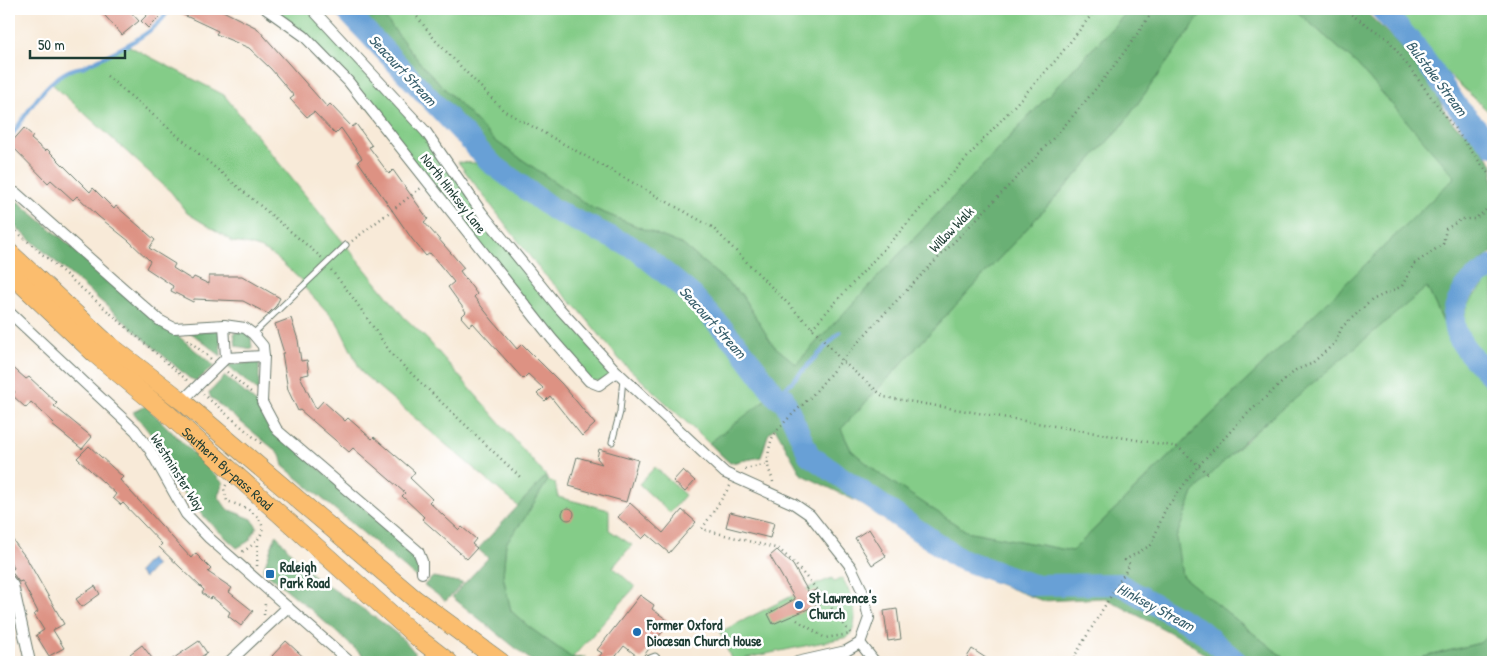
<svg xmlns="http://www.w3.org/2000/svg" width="1502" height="671" font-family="'Patrick Hand',sans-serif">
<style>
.green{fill:#84cc88;stroke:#52845e}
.forest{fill:#6bb074;stroke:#457654}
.water{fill:#68a0d6;stroke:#446e85}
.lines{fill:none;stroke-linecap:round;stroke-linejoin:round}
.stream{stroke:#68a0d6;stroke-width:4}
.river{stroke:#68a0d6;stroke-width:22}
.building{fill:#dd9283}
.service-casing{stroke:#6b7a6d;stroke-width:7}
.minor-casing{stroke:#6b7a6d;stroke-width:12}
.trunk-casing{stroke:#6b7a6d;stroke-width:19}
.path{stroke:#6b7a6d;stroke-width:2.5;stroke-dasharray:1 4;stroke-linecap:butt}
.service{stroke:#fff;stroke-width:5}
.minor{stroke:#fff;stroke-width:10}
.trunk{stroke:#fbbd6e;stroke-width:18}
.poi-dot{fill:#1f6fb2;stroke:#fff;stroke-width:2}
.labels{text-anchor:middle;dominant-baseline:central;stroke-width:5;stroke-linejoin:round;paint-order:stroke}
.street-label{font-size:14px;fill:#1f3d34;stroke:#fff}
.poi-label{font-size:14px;font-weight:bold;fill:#1f3d34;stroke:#fff;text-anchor:start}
.water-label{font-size:15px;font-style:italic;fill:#39606d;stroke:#fff}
</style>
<rect width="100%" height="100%" fill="#fff"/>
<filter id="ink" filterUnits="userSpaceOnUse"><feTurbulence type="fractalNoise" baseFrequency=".02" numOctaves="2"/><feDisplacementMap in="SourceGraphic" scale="10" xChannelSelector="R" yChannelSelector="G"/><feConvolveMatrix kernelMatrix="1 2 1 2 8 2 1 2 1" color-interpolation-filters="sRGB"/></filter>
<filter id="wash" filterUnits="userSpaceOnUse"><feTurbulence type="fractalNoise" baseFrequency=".0096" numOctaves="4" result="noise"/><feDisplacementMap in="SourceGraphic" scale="20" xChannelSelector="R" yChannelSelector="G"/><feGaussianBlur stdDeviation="1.12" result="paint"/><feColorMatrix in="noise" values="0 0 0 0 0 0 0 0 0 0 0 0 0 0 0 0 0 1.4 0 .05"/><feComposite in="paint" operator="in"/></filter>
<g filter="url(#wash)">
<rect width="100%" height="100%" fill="#f8ead8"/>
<!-- green -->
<g class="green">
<path d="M266,9H312L426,132L482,213L617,372L606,381H589L348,81Z"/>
<path d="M378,9H1130L796,364L773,345L741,294L683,245L592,208L494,140L421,64Z"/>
<path d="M1205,9H1294L1357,64L1456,177L1182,443L1213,471L1293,397L1427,287L1456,350L1493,394V630L1480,643L1404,662H1289L1182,576L1176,538L1193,493L1174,451L1072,551L966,531L878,473L851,450L841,429L1121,127Z"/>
<path d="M1393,9H1493V121L1489,112L1444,70Z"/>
<path d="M127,45L224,95L404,317L428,340L546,476L518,506L362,373L337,322L301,284L302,281C275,257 269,246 231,242V240L187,213L171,192L50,82L76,67L83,66Z"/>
<path d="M458,162L492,164L554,210L636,249L692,295L740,348L772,390L762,403L775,428L768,435L761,457L730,463L620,360L580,311L541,271Z"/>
<path d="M1493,278V366C1485,356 1471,343 1466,331C1458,309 1478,289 1493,278Z"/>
<path d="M655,467L685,495L670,513L639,484Z"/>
<path d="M548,480L555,483L558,497L609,510V530L632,545L613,567L635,587L572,658L529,627L511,611L503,576L506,543L524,519Z"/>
<path d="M832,578L834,582L842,578C852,593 862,623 848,637L732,661L720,632L810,587Z"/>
</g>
<!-- forest -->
<g class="forest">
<path d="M346,9H378L421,64L494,140L592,208L683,245L741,294L773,345L796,364L1130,9H1205L1121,127L841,429L851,450L878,473L966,531L1072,551L1455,177L1357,64L1294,9H1363L1424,69L1445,112L1454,124L1472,137L1493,164V252C1464,273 1451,285 1443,321L1427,287L1245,440L1193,493L1176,538L1182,576L1289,662H1213L1190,643L1105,598L1043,601L952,566L860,503L801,474L775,428L768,435L761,457L730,463L709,443L762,403L774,389L772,390L740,348L692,295L636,249L554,210L492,164Z"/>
<path d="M9,197L20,203L214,366L197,381L189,378L9,221Z"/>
<path d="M220,330L221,356L190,332Z"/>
<path d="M244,331L251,337L252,349L236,346L234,333Z"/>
<path d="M259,362V392L226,365Z"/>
<path d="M225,376L259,405L274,429L414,551L419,568L417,578L283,466L280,454L211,398L209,393Z"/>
<path d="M146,406L223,483L218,496L227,509L252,519L257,527L249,541L237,548L209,522L189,500L172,476L156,441L133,412Z"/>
<path d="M546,476L548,480L524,519L506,543L503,576L511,611L529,627L572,658L586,657L581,662H533L452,597L488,558L478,549Z"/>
<path d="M276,535C286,546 296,559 307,570C330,591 413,634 419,662H370L310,609L263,570Z"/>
<path d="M433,577L463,583L446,601L424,585Z"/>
<path d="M1493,630V662H1404L1480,643Z"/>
</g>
<!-- water -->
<path class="water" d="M150,559L156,565L144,578L138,572Z"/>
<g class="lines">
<!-- stream -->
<g class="stream">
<path d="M9,140C27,114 49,70 83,67C108,54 157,35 169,9"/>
<path d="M777,397L840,332"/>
</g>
<!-- river -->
<g class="river">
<path d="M345,9L492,164L554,210L636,249L692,295L740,348L777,397H783L809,455L958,558L1033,585L1119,584L1200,630L1237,662"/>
<path d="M1381,9L1415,46L1459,109L1493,146"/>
<path d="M1493,266C1487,271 1480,274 1474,279C1468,284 1463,291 1460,297C1440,331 1472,356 1493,378"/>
</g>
</g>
<g id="blocks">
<!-- building -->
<g class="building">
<path d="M99,9H128L139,21L122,35Z"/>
<path d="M171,9H219L257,28L327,107L330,104L352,127L356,124L372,146L369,147L389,174L393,170L428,219L424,222L464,268L460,271L477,294L474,297L493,321L517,349L522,344L562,384L595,424L582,436L550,396L545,401L537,394L543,388L528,374L523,379L473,323L469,326L461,317L466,312L448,287L454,282L430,253L426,256L412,239L358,161L362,158L341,128L335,134L314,112L307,117L290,99L294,96L271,69L249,48L216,34L218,31Z"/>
<path d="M152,10L159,17L148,28L141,21Z"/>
<path d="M24,128L33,136L31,139L45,151L47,149L90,192L93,188L114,209L116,206L155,240L149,248L175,264L173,268L192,280L194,277L209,284V276H242L280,298L276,306L268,314L243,301L194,299L193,302L171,291L173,286L146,268L150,261L129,241L99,217L77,196L73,200L51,180L48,183L10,144Z"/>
<path d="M291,318L298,340L301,361L307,360L309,374L300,376L316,409L323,401L345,421L348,418L372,439L374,437L415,472L410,478L432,499L429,502L459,530L462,527L476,539L472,544L477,548L467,559L422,519L424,517L402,496L405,493L353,448L349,452L300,410L298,411L288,390L282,353H284L275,324Z"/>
<path d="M9,364L26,379L29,377L57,403L54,406L92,437L82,449L52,425L54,423L31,402L26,408L12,395L15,392L9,387Z"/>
<path d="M89,446L123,477L120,480L191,558L195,553L211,569L208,572L232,588L229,592L253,611L241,626L228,616L230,612L212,597L210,599L202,593L204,590L159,547L162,544L123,503L121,505L113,498L116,494L77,458Z"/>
<path d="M599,449L638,460L626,502L569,486L577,457L602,464L597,458Z"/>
<path d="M683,470L695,481L685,492L673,481Z"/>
<path d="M630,503L663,533L682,510L696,522L669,553L647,534L642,539L618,517Z"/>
<circle cx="568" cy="514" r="6"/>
<path d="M730,512L774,523L770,538L726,527Z"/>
<path d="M869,529L886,556L872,565L855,538Z"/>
<path d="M9,535L27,559L64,624L53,630L64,648L49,656L36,635L44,630L34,614L38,612L22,581L19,582L11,571L14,568L9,560Z"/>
<path d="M777,550L793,565L809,593L816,590L822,603L773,624L768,614L795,599L770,556Z"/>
<path d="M95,586L100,594L82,607L76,599Z"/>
<path d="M640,595L654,605L652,609L670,622L641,659L624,646L613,660L595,662L602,653L597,650Z"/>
<path d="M897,609L901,639L888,641L884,611Z"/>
<path d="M199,641L207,653L193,662H168Z"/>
<path d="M286,641L309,662H278L272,656Z"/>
<path d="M142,645L155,662H136L130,654Z"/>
<path d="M972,649L992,662H964Z"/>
</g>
</g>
</g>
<g filter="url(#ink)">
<use href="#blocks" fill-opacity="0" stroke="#6b7a6d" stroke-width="1"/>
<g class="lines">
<defs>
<g id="service">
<path d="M253,334L346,245"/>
<path d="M612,442L620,412L623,378"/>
<path d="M644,662L647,659L655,656L662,662"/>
</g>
<g id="minor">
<path d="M266,9L304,36L348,81L552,339L589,381L599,385L617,372"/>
<path d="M312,9L426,132L482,213L559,308L617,372L725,473L794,504L810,515L851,567L862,590L869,618L860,643L846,651L797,662"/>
<path d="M9,192L16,193L159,320L174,328L224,325L245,328L253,334L263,346L264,356L262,402L277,430L418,551L422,561V573"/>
<path d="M9,312L135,430L150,450L186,514L209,538L350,662"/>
<path d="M224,325L226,358L264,356"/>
<path d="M182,401L226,358"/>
<path d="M9,580L13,585L30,662"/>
<path d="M860,643L875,662"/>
<path d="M229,662L288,607"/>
</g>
<g id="trunk">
<path d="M9,252L108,344L182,401L415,599L501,662"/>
<path id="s1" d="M9,272L95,354L168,414L418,638L449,662"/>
</g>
</defs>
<!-- service casing -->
<use href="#service" class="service-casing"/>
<!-- minor casing -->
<use href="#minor" class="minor-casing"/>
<!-- trunk casing -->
<use href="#trunk" class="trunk-casing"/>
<!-- path -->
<g class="path">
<path d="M411,9L436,41L503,110L712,227L821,337L841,360L884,397L1178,447L1209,475"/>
<path d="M1343,9L1388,39L1493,180"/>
<path d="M107,76L322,258"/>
<path d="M9,225L188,381"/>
<path d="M352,241L421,188"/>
<path d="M331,270L351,295L393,356L520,477"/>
<path d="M812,328L1056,60L1096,9"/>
<path d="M187,339L211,359"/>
<path d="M227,372L252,393"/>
<path d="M203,394L263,445"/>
<path d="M745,469L768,464"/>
<path d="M773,482C772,476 768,470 768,464C767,458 770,440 774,435C785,419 803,406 816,391C923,260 1062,152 1154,9"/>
<path d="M226,485L224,489L227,501C235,504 246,507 253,513C273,529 257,543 242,552"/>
<path d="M730,486L702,529L779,549L794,563L820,593L852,635"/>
<path d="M257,566L258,543"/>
<path d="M264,615L265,603"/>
<path d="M797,620L825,638L851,634"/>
<path d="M1071,662L1130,564L1125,560L1151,545L1165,510L1198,466L1246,415L1296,370L1311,364L1335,343L1342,327L1372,300L1402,286L1414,264L1443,244L1446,229L1462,219H1474C1485,212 1491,207 1493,193"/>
</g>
<!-- service -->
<use href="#service" class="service"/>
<!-- minor -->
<use href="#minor" class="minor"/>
<!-- trunk -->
<use href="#trunk" class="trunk"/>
</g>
</g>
<!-- markers -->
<g class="poi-dot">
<rect x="265" y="569" width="10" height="10" rx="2.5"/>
<circle cx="799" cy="605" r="5"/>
<circle cx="637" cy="632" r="5"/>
</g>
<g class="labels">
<!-- street labels -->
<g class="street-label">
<text transform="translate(454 193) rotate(52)">North Hinksey Lane</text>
<text transform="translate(951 229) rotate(-46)">Willow Walk</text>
<text stroke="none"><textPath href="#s1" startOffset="294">Southern By-pass Road</textPath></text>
<text transform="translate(178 472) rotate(58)">Westminster Way</text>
</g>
<!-- poi labels -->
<g class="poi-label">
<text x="280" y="566">Raleigh<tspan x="280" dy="16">Park Road</tspan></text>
<text x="809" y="597">St Lawrence's<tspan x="809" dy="16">Church</tspan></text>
<text x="647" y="624">Former Oxford<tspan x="647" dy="16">Diocesan Church House</tspan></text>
</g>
<!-- water labels -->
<g class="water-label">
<text transform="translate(403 70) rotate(47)">Seacourt Stream</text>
<text transform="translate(1437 78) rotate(53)">Bulstake Stream</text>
<text transform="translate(713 322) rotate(48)">Seacourt Stream</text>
<text transform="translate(1156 607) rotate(28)">Hinksey Stream</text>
</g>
</g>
<!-- margin -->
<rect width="1502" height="671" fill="none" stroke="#fff" stroke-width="30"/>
<!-- scale -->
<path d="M30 50v8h95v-8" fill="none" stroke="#1f3d34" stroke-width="2.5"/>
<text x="38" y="50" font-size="15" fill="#1f3d34" stroke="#ffffff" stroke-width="4" paint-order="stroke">50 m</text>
</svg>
